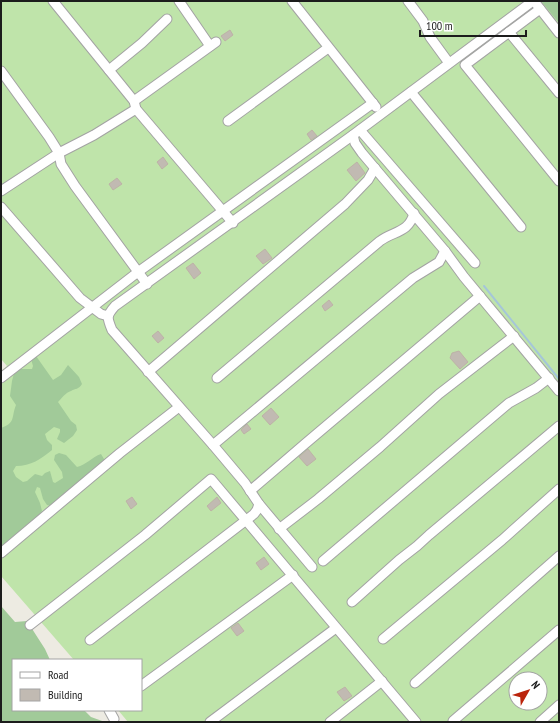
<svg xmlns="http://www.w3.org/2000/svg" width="560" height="723" font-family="'PT Sans Narrow',sans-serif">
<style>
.grass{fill:#bfe4aa;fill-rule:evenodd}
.forest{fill:#a1ca99}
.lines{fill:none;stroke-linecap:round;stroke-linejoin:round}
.stream{stroke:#a5c6d8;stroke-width:2}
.building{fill:#c1bab2;stroke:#bdb3a6}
.minor-casing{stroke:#a3a3a3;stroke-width:11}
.minor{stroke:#fff;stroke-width:9}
</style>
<rect width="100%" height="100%" fill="#edebe2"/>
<!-- grass -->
<path class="grass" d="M1,1H559V722H128L118,710H141V660H74L1,576V371L7,366L1,359ZM516,679H540V703H516Z"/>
<!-- forest -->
<g class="forest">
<path d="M541,1H559V23Z"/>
<path d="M36,356L53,380L61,375L68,365L79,377L82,384C78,390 76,388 71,391C66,392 61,399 58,402L71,421L76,425L77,430L73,436L64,443L57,439L60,432V429L54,427L45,434L47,440L52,445V450C41,459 31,466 16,466L13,471L16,477L23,482L27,481L35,474L42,476L45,473L50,471L53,482L55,483L63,478L62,472L54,460L55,455L59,453L66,455L77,467C86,465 92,457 101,454L104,459V464L51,506L47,505L43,499L40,488L37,487L35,492L40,503L42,511L38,517L1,551V428C16,423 11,417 16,405L10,396L12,381L14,373L17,369H32L33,366L31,359Z"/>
<path d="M1,606L15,622L27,621L45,649L50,660H13V710H84L91,717L105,722H1Z"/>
</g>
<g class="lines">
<!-- stream -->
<path class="stream" d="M484,286L559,379"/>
</g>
<!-- building -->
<g class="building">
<path d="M230,30L233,35L225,41L221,36Z"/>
<path d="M312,130L317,136L311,140L307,134Z"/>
<path d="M163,157L168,164L162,169L157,162Z"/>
<path d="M357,162L365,173L356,181L347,170Z"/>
<path d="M117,178L122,184L113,190L109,184Z"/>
<path d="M265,249L272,258L263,264L256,256Z"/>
<path d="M193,263L201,273L194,279L186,268Z"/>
<path d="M329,300L333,305L325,311L322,306Z"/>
<path d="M158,331L164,338L158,343L152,336Z"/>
<path d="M459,351L468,362L460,369L450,358L452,353Z"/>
<path d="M271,408L279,417L270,425L262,416Z"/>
<path d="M247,424L251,429L244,434L241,430Z"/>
<path d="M308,449L316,459L307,466L299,457Z"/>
<path d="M132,497L137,504L131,509L126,501Z"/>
<path d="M217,497L221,503L211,511L207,506Z"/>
<path d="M264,557L269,564L261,570L256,563Z"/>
<path d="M238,623L244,631L237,636L231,628Z"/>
<path d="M345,687L352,696L344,701L337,692Z"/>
</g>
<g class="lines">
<defs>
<g id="minor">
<path d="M53,1L134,101L136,109L233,223"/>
<path d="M179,1L210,46"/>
<path d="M292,1L376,107"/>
<path d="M408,1L423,21L430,37L449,63"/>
<path d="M537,5L559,33"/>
<path d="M540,9L465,65L559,181"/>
<path d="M509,32L559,93"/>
<path d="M109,70L142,43L167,19"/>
<path d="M1,71L49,137L59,153L61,164L75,186L147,284"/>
<path d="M411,92L521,227"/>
<path d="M134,101L216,42"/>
<path d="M228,121L328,48"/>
<path d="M360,130L475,263"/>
<path d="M353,135L355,143L362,153L445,251L464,277L559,391"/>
<path d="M1,191L59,153L94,135L136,109"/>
<path d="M1,207L80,298L101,314L108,316"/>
<path d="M148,372L345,204L368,180L375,168"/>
<path d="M1,378L138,272L373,103"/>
<path d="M217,378L380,241C393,231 409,233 414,213"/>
<path d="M213,445L413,278L439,262L445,251"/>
<path d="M250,491L306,443L480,296"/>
<path d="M279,529L318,499L380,447L439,394L514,336"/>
<path d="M1,553L120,453L179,407"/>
<path d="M323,561L509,403L536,388L549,378"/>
<path d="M312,567L259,504L245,483L213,445L112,330C107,318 106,316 115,306L353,135L533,1"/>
<path d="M352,602L399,560L417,546L429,535L559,426"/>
<path d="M30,625L145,535L211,479L416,722"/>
<path d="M383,639L502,540L559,489"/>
<path d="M90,640L254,514L257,510L259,504"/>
<path d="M415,683L559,556"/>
<path d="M141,686L293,575"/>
<path d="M109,710L114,719"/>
<path d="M453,721L559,630"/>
<path d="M210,722L336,628"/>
<path d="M330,722L382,681"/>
<path d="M540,722L559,705"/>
</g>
</defs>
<!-- minor casing -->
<use href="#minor" class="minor-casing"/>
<!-- minor -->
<use href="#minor" class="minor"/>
</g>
<!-- border -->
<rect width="560" height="723" fill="none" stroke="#1c1c1c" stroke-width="4"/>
<!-- legend -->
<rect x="12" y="659" width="130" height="52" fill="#ffffff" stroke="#a4a4a4"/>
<rect x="20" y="672" width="20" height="6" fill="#ffffff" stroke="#a4a4a4"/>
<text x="48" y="679" font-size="12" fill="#1c1c1c">Road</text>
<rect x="20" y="689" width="20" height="12" fill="#c1bab2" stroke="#a4a4a4"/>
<text x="48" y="699" font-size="12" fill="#1c1c1c">Building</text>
<!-- north arrow -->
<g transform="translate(528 691) rotate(51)"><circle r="19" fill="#ffffff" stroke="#a4a4a4"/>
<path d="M0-3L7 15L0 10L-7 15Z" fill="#bb240c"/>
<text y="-6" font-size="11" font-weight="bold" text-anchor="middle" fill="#1c1c1c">N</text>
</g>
<!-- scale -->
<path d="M420 30v6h106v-6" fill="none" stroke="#1c1c1c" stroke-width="2"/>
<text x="426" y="30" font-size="12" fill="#1c1c1c" stroke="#ffffff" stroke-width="3" paint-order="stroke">100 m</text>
</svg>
